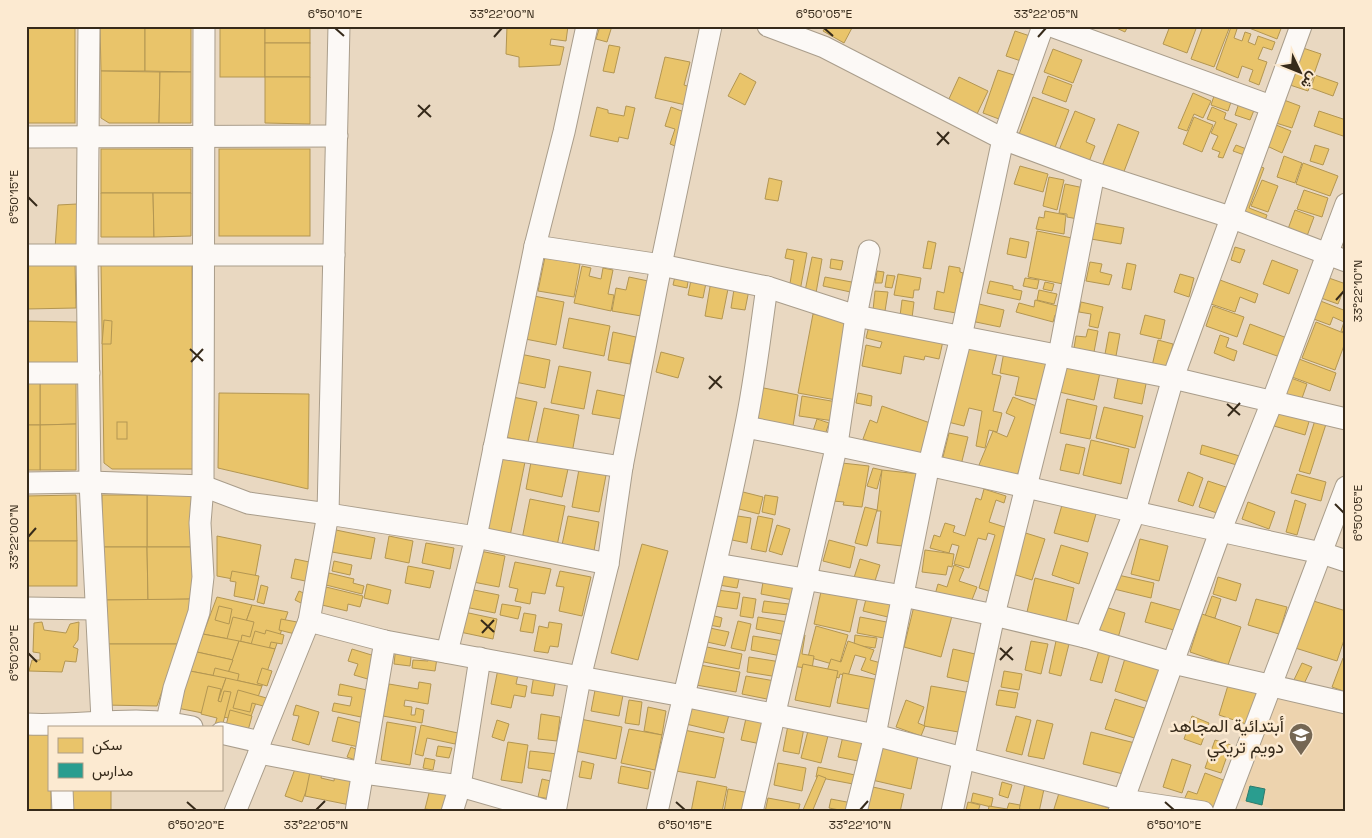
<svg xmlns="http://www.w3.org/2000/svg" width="1372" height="838" font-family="'Space Grotesk',Vazirmatn,sans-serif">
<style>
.built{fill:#edd3ae}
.homes{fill:#e9c46a;stroke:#b39652}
.schools{fill:#2a9d8f;stroke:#2e7a6c}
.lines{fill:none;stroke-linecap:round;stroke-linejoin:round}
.minor-casing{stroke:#a99d8b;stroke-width:23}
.minor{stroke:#fcf9f6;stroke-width:21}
.ticks{fill:none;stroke:#362a1a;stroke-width:2}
.labels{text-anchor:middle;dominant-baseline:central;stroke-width:5;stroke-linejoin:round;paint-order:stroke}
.poi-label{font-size:18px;fill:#362a1a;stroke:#fcead1;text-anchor:end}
.neatline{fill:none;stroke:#362a1a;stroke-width:2}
.ticks-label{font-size:12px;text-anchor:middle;fill:#362a1a}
</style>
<rect width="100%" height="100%" fill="#e9d8c1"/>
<!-- built -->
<path class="built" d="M1278,693L1346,711V812H1285L1240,801Z"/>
<!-- homes -->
<g class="homes">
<rect x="26" y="26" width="49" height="97"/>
<path d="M100,26H145V71H101Z"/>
<path d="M145,26H191V72L145,71Z"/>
<rect x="220" y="26" width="45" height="51"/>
<rect x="265" y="26" width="45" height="17"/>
<path d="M507,26H568L566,41L551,39L550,45L564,47L560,65L519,67V57L506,54Z"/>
<path d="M600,26H612L607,42L596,39Z"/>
<path d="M826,26H853L844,43L823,31Z"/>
<path d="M1112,26H1128L1125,32Z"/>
<path d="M1170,26H1197L1187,53L1163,44Z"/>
<path d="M1203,26H1230L1214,67L1191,59Z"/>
<path d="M1244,26H1282L1277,39Z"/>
<path d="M1231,27L1237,29L1234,38L1242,41L1245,32L1251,34L1248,42L1255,45L1258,36L1275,42L1272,50L1263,47L1258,59L1267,62L1259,85L1249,81L1253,70L1242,66L1238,78L1216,69Z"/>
<path d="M1015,31L1033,37L1024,62L1006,56Z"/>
<rect x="265" y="43" width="45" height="34"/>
<path d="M609,45L620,47L614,73L603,71Z"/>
<path d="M1297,46L1321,54L1308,91L1284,83Z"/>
<path d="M1053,49L1082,60L1073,83L1044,72Z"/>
<path d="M665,57L690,62L684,85L694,88L690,106L655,98Z"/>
<path d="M998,70L1014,75L999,119L983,113Z"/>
<path d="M101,71L160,72L159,123H109L101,118Z"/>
<path d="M160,72H191V123H159Z"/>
<path d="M740,73L756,82L745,105L728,96Z"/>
<path d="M1315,75L1338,83L1333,96L1311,88Z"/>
<path d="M1048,76L1072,85L1066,102L1042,93Z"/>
<path d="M265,77H310V124L265,123Z"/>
<path d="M959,77L988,91L977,114L948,101Z"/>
<path d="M1216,90L1233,96L1228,111L1211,105Z"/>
<path d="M1193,93L1211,101L1203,118L1194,114L1187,131L1178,128Z"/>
<path d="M1033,97L1069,110L1054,150L1018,137Z"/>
<path d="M1241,97L1257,103L1250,120L1235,115Z"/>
<path d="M1284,100L1300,106L1292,128L1276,123Z"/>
<path d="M626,106L635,108L628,139L619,137L618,142L590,136L597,107L608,110V113L624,116Z"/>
<path d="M671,107L687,113L675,146L670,144L675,129L665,126Z"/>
<path d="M1212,107L1226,113L1224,119L1237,124L1223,158L1218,157L1220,152L1212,149L1218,136L1211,133L1216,122L1207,119Z"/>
<path d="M1075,111L1095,119L1086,142L1095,146L1087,167L1057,155Z"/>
<path d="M1319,111L1346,120V137L1314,126Z"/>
<path d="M1194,117L1213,125L1202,152L1183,144Z"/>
<path d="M1118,124L1139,132L1123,174L1102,166Z"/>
<path d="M1276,125L1291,131L1282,153L1267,146Z"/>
<path d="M1236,145L1249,150L1247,156L1233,151Z"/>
<path d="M1315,145L1329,149L1323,165L1310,161Z"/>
<rect x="101" y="149" width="90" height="44"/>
<rect x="219" y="149" width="91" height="87"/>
<path d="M1284,156L1302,163L1295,183L1277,177Z"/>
<path d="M1303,163L1338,176L1330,196L1296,184Z"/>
<path d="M1253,164L1264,168L1249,208L1267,215L1263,226L1234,215Z"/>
<path d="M1020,166L1048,174L1043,192L1014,184Z"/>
<path d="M1049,177L1064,180L1057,210L1043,206Z"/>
<path d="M769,178L782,181L778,201L765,199Z"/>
<path d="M1262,180L1278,186L1268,212L1251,206Z"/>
<path d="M1065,184L1089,189L1083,220L1067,217V214L1059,213Z"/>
<path d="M1304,190L1328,198L1322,217L1297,209Z"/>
<path d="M101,193H153L154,237H101Z"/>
<path d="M153,193H191V236L154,237Z"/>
<path d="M77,204V250L55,249L58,205Z"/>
<path d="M1295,210L1314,217L1307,236L1288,229Z"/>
<path d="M1045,211L1066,215L1064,234L1036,229L1039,217L1044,218Z"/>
<path d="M1094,223L1124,228L1121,244L1091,239Z"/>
<path d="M1037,231L1072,238L1063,284L1028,277Z"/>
<path d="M1010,238L1029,242L1026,258L1007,254Z"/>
<path d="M928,241L936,243L931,269L923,268Z"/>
<path d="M1235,247L1245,250L1240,263L1231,260Z"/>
<path d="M787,249L807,253L800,291L789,289L794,260L785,258Z"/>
<path d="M545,257L580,264L574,297L538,291Z"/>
<path d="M812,257L822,259L816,293L805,291Z"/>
<path d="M831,259L843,261L841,270L830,268Z"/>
<path d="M1272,260L1298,270L1289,294L1263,284Z"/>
<path d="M192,262L193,469H112L104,463L101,263Z"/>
<path d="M1090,262L1102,264L1100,272L1112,275L1109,285L1086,281Z"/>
<path d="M26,263H75L76,308L26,309Z"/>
<path d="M1127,263L1136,265L1131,290L1122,288Z"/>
<path d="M582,266L591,268L589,276L601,279L603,268L613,270L608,294L614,295L611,311L574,303Z"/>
<path d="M949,266L960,268V272L963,273L956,313L934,309L937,291L944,293Z"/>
<path d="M877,271L884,272L882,283H875Z"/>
<path d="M676,272L689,275L687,288L673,285Z"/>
<path d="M898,274L921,278L919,290H914L913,298L894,295Z"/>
<path d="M1180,274L1194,278L1189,297L1174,292Z"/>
<path d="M692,275L707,278L703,298L688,295Z"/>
<path d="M887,275L895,276L892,288L885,287Z"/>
<path d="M629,277L653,282L647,317L612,311L616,288L626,290Z"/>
<path d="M825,277L857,283L855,293L823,286Z"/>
<path d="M1326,277L1346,284L1338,304L1318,297Z"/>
<path d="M1025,278L1039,280L1037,289L1023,286Z"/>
<path d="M1220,280L1258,294L1255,303L1240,297L1235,312L1211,304Z"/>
<path d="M711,281L729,284L722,319L705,316Z"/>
<path d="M990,281L1013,286V289L1022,291L1020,300L987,293Z"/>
<path d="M1045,282L1054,284L1052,291L1043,289Z"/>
<path d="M735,283L750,285L745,310L731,308Z"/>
<path d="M1039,290L1057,294L1054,304L1037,300Z"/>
<path d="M875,291L888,292L885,311L873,310Z"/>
<path d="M529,295L564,302L556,345L520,338Z"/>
<path d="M902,300L914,302L912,318L900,316Z"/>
<path d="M1035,300L1061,307L1059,316L1055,315L1053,322L1016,312L1019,303L1034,307Z"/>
<path d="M1318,300L1346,311V333L1341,331L1344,322L1333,317L1330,325L1311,318Z"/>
<path d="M1081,302L1103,307L1098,328L1089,326L1091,314L1079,312Z"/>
<path d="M975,303L1004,310L1000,327L971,321Z"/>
<path d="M1213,306L1244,317L1237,337L1206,326Z"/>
<path d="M813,314L851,321L836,400L798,393Z"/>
<path d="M1145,315L1165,320L1161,339L1140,334Z"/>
<path d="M569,318L610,326L604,356L563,348Z"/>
<path d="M104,320L112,321L111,344H102Z"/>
<path d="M26,321L77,322L78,364H26Z"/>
<path d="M1316,322L1346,334V340L1335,370L1302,358Z"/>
<path d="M1250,324L1287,338L1280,357L1243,344Z"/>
<path d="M869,326L943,341L939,359L925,356L924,360L904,356L901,374L862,366L866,345L880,348L882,342L866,338Z"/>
<path d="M1088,329L1098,331L1094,352L1074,348L1076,336L1086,337Z"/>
<path d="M613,332L636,337L630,364L608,360Z"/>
<path d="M1109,332L1120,334L1116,356L1105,354Z"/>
<path d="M1220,335L1229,338L1226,347L1237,351L1234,361L1214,353Z"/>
<path d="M1158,340L1173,344L1167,369L1152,366Z"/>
<path d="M965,346L997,353L992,374L1001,376L993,411L1002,413L997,432L989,430L985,448L976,446L982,411L969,408L964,426L948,422Z"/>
<path d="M661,352L684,358L678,378L656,372Z"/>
<path d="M1004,352L1048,362L1039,400L1015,395L1019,377L1000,373Z"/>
<path d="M520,354L550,360L545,388L515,382Z"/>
<path d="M1299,359L1336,373L1330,391L1292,377Z"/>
<path d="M1063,360L1101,368L1094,400L1055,391Z"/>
<path d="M559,366L591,372L584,409L551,403Z"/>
<path d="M1119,373L1147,379L1142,404L1114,398Z"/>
<path d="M1291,378L1307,384L1301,401L1284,396Z"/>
<path d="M40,379H76V424L40,425Z"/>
<path d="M40,379V425H26V380Z"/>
<path d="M759,387L798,395L793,426L753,419Z"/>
<path d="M597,390L626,396L622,419L592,414Z"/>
<path d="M219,393L309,394L308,489L218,468Z"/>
<path d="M858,393L872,396L871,406L856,403Z"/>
<path d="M508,396L537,402L528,442L500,436Z"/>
<path d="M802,396L837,402L834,421L799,416Z"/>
<path d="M1013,397L1044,409L1016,478L979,465L993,431L1007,437L1015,417L1006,413Z"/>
<path d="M1067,399L1097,406L1090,439L1060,433Z"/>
<path d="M882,406L933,424L921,459L863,439L870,420L877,423Z"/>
<path d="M1104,407L1143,416L1135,448L1096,438Z"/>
<path d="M1279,407L1311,415L1305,435L1274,426Z"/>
<path d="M544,408L579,415L572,453L536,446Z"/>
<path d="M1316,417L1327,421L1310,474L1299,471Z"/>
<path d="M817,419L829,423L824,438L812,434Z"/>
<rect x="117" y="422" width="10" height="17"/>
<path d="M76,424V470H40V425Z"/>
<rect x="26" y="425" width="14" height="45"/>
<path d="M949,433L968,437L961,465L942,461Z"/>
<path d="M1091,440L1129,449L1121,484L1083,475Z"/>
<path d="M1066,444L1085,448L1079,474L1060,470Z"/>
<path d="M1202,445L1243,457L1240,466L1200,454Z"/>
<path d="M497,456L525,462L510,536L482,530Z"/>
<path d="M531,462L568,469L562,497L526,489Z"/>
<path d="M842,463L869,466L862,507L843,505L844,502L833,501L834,485L839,486Z"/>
<path d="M580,464L607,470L599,512L572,507Z"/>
<path d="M873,468L882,470L877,489L867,486Z"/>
<path d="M882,470L919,474L902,546L877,543L881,511H877Z"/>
<path d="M1188,472L1203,478L1193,506L1178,501Z"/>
<path d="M1297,474L1326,482L1321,501L1291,493Z"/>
<path d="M1208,481L1232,489L1223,515L1199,507Z"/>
<path d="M984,489L1006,496L1004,503L996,500L989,522L1011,529L991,592L979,588L995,535L988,533L986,540L978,538L969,568L954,564L959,546L952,544L949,553L930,548L934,535L940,537L945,523L955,526L953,532L965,536L976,498L981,500Z"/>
<path d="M739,491L763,497L759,514L735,508Z"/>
<path d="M192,494L193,547H147V495Z"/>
<path d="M76,495L77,541H26V496Z"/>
<rect x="102" y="495" width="45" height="52"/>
<path d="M765,495L778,497L775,515L762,512Z"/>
<path d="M1064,498L1098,507L1088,542L1054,533Z"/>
<path d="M530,499L565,506L557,546L522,539Z"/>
<path d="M1295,500L1306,504L1297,535L1286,532Z"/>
<path d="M1248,502L1275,512L1269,529L1242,519Z"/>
<path d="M865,507L877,510L867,546L855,543Z"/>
<path d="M731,515L751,518L747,543L727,539Z"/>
<path d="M568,516L599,522L594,551L562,545Z"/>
<path d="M758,516L773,519L766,552L751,549Z"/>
<path d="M777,525L790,529L782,555L769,551Z"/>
<path d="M336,530L375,538L371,559L332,552Z"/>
<path d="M1019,531L1045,539L1032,580L1006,572Z"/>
<path d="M217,536L261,545L254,583L217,576Z"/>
<path d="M389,536L413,541L409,563L385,558Z"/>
<path d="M1140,539L1168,546L1159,581L1131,574Z"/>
<path d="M829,540L855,547L850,568L823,561Z"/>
<rect x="26" y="541" width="51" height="45"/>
<path d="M426,543L454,548L450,569L422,563Z"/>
<path d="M642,544L668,551L638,660L611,653Z"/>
<path d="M1061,545L1088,553L1079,584L1052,575Z"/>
<path d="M102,547H147L148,600H102Z"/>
<path d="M147,547H193V599L148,600Z"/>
<path d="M475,550L505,556L499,587L468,581Z"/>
<path d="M925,550L954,554L952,567L948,566L946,575L922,572Z"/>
<path d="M295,559L314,563L310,582L291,578Z"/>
<path d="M860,559L880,565L874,584L851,587Z"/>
<path d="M334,561L352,565L350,575L332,571Z"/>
<path d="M515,562L551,569L545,594L532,592L530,604L515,601L518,589L509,587Z"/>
<path d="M954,565L964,569L959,581L977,587L968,610L934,598L938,584L947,587Z"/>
<path d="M408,566L434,571L430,588L405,583Z"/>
<path d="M723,567L741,570L737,588L719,585Z"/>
<path d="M232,571L259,576L254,600L234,596L236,582L230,581Z"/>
<path d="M560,571L591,577L582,616L559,611L564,587L556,586Z"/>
<path d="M329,573L354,579L353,583L364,586L362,594L326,585Z"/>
<path d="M1118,575L1154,583L1151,598L1114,589Z"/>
<path d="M764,576L796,583L793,600L761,594Z"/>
<path d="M1218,577L1241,584L1236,601L1213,594Z"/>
<path d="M1035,578L1074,588L1066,622L1027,612Z"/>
<path d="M367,584L391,590L388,604L364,598Z"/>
<path d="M261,585L268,587L264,604L257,602Z"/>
<path d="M326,587L363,596L360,607L348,604L347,611L322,605Z"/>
<path d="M822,587L858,596L850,632L814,624Z"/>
<path d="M469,589L499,595L495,613L465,607Z"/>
<path d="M717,590L740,593L737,609L715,606Z"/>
<path d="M299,591L308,595L303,604L295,600Z"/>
<path d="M867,595L897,602L892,618L863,611Z"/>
<path d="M1212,596L1221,599L1215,618L1205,616Z"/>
<path d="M217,597L252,605L239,641L203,634Z"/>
<path d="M743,597L756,599L753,618L740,616Z"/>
<path d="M193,599L178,644H103L102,600Z"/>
<path d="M1256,599L1287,607L1279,634L1248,625Z"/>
<path d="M1307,599L1346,611V634L1337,661L1292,647Z"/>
<path d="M764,601L789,604L788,615L762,612Z"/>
<path d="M1151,602L1187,612L1181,632L1145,622Z"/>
<path d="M502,604L521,607L518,619L500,615Z"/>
<path d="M252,605L288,612L275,649L239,641Z"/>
<path d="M219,606L232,609L229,624L215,620Z"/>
<path d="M914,606L952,616L941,657L904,647Z"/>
<path d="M1105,607L1125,613L1118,638L1097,632Z"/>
<path d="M464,612L497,619L493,639L460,632Z"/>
<path d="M524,613L536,615L533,633L520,631Z"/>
<path d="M1202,614L1241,627L1228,665L1190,652Z"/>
<path d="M711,615L722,618L720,627L709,625Z"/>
<path d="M233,617L254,622L250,637L242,635L239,650L225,646Z"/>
<path d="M758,617L788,622L786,635L756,629Z"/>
<path d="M860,617L892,623L889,639L857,633Z"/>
<path d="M281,619L297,622L295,634L279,630Z"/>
<path d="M738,621L751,624L745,651L731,648Z"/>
<path d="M42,622L44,630L66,633L70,624L79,622L78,640L73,647L78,649L76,662L65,661L62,672L29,671L32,660H40V653L33,652L34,623Z"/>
<path d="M549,622L562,624L558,647L550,646L548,653L534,651L539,626L548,628Z"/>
<path d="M816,626L848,635L839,666L808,657Z"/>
<path d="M710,628L729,632L725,646L707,642Z"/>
<path d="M266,630L284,635L282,644L271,642L268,653L250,648L255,631L265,634Z"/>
<path d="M203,634L239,641L233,660L197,652Z"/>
<path d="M797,634L805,635L802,654L814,656L812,669L792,666Z"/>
<path d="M855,635L877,638L875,648L854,645Z"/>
<path d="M753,636L784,641L781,656L751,650Z"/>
<path d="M239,641L275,649L262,686L226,678Z"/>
<path d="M848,641L874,650L870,660L881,663L876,675L861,670L866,658L855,655L848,676L840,674L839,678L826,674L831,659L841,662Z"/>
<path d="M1031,641L1048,644L1041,674L1025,670Z"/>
<path d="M1056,641L1069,644L1061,676L1049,673Z"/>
<path d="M103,644H178L157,706L103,705Z"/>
<path d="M396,646L412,648L410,666L394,664Z"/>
<path d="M702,646L742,654L739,669L699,661Z"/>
<path d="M1100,647L1111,650L1102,683L1090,680Z"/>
<path d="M352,649L378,657L371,680L354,675L358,664L348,661Z"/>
<path d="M953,649L984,656L978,684L947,677Z"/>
<path d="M429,651L438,652L435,671L412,668L413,660L428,661Z"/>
<path d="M197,652L233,660L226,678L190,671Z"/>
<path d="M1126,655L1166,668L1155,704L1115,691Z"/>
<path d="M749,657L781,662L778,677L747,672Z"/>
<path d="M1343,658L1346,659V692L1332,687Z"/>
<path d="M500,659L519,670L516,684L527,686L525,697L514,695L511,708L491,704Z"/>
<path d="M536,663L558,667L553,696L531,693Z"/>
<path d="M1302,663L1312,667L1302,688L1292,684Z"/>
<path d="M803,664L838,671L830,707L795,700Z"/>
<path d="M700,665L740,672L736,692L696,685Z"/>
<path d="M215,668L239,674L237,683L230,682L229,688L211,683Z"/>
<path d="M262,668L272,671L267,686L257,683Z"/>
<path d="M190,671L226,678L213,715L177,708Z"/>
<path d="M1004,671L1022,674L1019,690L1001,687Z"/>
<path d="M843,673L879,680L874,710L837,703Z"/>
<path d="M746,676L775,681L772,700L742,694Z"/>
<path d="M226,678L262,686L249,722L213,715Z"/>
<path d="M419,682L431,684L428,704L405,700L404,706L412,707L411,715H415L416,708L424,710L422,723L383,716L389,684L418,689Z"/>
<path d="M1229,682L1260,691L1249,725L1219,715Z"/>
<path d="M340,684L367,690L361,717L332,711L334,703L350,706L352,697L338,695Z"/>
<path d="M596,685L624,690L619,716L591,711Z"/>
<path d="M208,686L221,689L218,701L221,702L224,691L231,692L222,727L215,725L217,718L201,714Z"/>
<path d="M931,686L971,693L964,733L924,726Z"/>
<path d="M238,690L270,699L267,707L252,703L250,712L233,708Z"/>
<path d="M999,690L1018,693L1015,708L996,705Z"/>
<path d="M1115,699L1151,710L1141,740L1105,729Z"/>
<path d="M629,700L642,702L639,725L625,723Z"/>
<path d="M906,700L924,707L918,723L925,726L921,736L896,727Z"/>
<path d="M691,702L730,711L724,733L686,724Z"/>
<path d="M296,705L319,712L309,745L292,740L299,716L293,715Z"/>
<path d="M648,707L666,711L662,735L644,731Z"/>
<path d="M230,710L252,716L247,734L225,729Z"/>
<path d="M541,714L560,717L557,741L538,739Z"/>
<path d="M747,714L767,718L761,744L741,740Z"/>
<path d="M1016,716L1031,720L1022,755L1006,751Z"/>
<path d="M1192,716L1209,723L1201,745L1184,739Z"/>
<path d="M338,717L370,725L372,750L332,741Z"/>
<path d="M580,719L622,727L616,759L575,751Z"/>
<path d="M497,720L509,724L504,741L492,737Z"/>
<path d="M789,720L805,723L799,754L783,751Z"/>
<path d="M1037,720L1053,724L1044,759L1028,756Z"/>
<path d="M387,722L416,727L410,765L381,760Z"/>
<path d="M810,723L830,728L821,763L801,758Z"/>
<path d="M421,725L458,733L455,744L427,738L423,756L415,754Z"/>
<path d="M629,729L662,735L655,770L621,763Z"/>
<path d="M684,730L724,738L715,778L676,771Z"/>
<path d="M844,732L864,737L858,761L838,757Z"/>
<path d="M1091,732L1135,743L1127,775L1083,764Z"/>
<path d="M26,734H49V789H51V812H26Z"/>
<path d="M1215,740L1231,745L1221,773L1205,768Z"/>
<path d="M508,742L528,745L522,783L501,780Z"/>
<path d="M881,743L919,751L911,789L872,780Z"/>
<path d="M438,746L452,748L449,758L436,756Z"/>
<path d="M351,747L362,752L358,761L347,757Z"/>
<path d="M530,751L558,754L556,772L528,768Z"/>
<path d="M299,758L316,765L302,802L285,796Z"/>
<path d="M425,758L435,760L433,770L423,768Z"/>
<path d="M1172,759L1191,765L1182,793L1163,787Z"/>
<path d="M582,761L594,764L591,779L579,777Z"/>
<path d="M778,763L806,768L802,791L774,785Z"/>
<path d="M621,766L651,772L648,789L618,783Z"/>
<path d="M311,767L323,769L321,778L334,781L335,771L356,775L350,805L305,796Z"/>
<path d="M818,767L855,775L853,784L816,777Z"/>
<path d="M1205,773L1226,781L1215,808L1203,803L1183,802L1188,791L1197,794Z"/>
<path d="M818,775L826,778L812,812H808L803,810Z"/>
<path d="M542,779L555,782L551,799L538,797Z"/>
<path d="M697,781L727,787L722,812H691Z"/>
<path d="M1002,782L1012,785L1008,798L999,795Z"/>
<path d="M1025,784L1044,789L1039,812L1019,809Z"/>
<path d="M873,787L904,794L900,812H867Z"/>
<rect x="72" y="789" width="39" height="23"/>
<path d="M430,789L452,794L448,812L425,809Z"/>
<path d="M728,789L750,793L746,812H724Z"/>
<path d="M973,793L993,798L991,807L971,802Z"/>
<path d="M1059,793L1109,808L1108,812H1053Z"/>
<path d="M768,798L800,804L798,812H765Z"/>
<path d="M831,799L852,803L850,812L829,808Z"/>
<path d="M968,802L980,805L978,812L966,810Z"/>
<path d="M1009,803L1020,805L1019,812H988L989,806L1007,809Z"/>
</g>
<!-- schools -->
<path class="schools" d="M1250,786L1265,789L1262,805L1246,801Z"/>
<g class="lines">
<defs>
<g id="minor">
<path d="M89,26L87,255L90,482L102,720"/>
<path d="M768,26L824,47L1003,139L1094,173L1230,217L1346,261"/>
<path d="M1051,26L1271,106"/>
<path d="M26,137L337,136"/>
<path d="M535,246L661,265L767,287L856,316L1173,378L1346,419"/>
<path d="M26,255H334"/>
<path d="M26,373H89"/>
<path d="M746,427C939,464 1130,513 1322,553L1346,561"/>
<path d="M494,447L622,467"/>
<path d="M26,483L90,482L203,486L248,503L328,514L339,26"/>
<path d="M716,564L903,596L994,615L1085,637L1173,663L1346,703"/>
<path d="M26,608L96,609"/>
<path d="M309,621L385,641L683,696L875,735L1124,800L1203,812"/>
<path d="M1085,637L1135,511L1173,378L1301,26"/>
<path d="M447,652L476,537L535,246L564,132L587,26"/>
<path d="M167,721L174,688L199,612L203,577L200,523L203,486L204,26"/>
<path d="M26,724C82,727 137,714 192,727"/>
<path d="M221,733L260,742"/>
<path d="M259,753L364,773L460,786L551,812"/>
<path d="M62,789L63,812"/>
<path d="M235,812L259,753L260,742L309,621L328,514L476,537L608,564"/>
<path d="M356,812L385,641"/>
<path d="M452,812L460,786L480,658"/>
<path d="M555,812L580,678L608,564L622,467L661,265L711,26"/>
<path d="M657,812C685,684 720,557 745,429C755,382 760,334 767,287"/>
<path d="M752,812L837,444L856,316L869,251"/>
<path d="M856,812L875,735L929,464L961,337L1003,139L1043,26"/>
<path d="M952,812L994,615L1059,355L1094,173"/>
<path d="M1119,812L1220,532L1272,402L1346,204"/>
<path d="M1223,812L1346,487"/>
</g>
</defs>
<!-- minor casing -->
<use href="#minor" class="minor-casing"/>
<!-- minor -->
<use href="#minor" class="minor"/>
</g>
<!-- ticks -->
<path class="ticks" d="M335,28L344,36M824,28L833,36M494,37L502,28M1038,37L1046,28M418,105L431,117M418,117L430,105M937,132L949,144M937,145L949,132M28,197L37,206M1336,300L1344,291M190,349L203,361M191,362L203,349M709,376L722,388M709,389L721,376M1227,404L1240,415M1228,416L1240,403M1335,504L1344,513M28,537L36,528M481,620L494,632M482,633L494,620M1000,648L1013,660M28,653L37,662M1000,660L1012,647M187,802L196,810M676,802L685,810M1165,802L1174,810M316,810L325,801M860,810L868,801"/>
<!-- icons -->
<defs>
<symbol id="school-pin" viewBox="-11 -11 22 30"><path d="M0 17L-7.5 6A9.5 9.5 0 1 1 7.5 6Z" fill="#756754" stroke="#fcead1"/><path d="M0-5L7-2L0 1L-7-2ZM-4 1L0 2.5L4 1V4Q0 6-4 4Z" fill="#fff"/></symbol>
</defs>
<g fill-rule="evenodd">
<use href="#school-pin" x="1287" y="721" width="28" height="38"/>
</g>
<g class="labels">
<!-- poi labels -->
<g class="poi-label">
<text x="1284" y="725">أبتدائية المجاهد<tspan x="1284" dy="21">دويم تريكي</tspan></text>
</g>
</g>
<!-- border -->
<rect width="1372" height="838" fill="none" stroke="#fcead1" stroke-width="55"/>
<!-- legend -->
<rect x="48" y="726" width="175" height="65" fill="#fcead1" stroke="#ad9d88"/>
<rect x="58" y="738" width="25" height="15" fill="#e9c46a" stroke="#ad9d88"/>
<text x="92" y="750" font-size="15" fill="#362a1a">سكن</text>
<rect x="58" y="763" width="25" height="15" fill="#2a9d8f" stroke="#ad9d88"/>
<text x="92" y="776" font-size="15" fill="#362a1a">مدارس</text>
<!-- north arrow -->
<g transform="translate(1300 72) rotate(133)" stroke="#fcead1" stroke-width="4" paint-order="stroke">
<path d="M0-4L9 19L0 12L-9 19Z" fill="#362a1a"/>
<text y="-8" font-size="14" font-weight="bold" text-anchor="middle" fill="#362a1a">ش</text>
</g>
<rect x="28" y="28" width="1316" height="782" class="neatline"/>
<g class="ticks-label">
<text x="335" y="18">6°50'10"E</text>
<text x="502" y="18">33°22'00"N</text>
<text x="824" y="18">6°50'05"E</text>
<text x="1046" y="18">33°22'05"N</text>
<text transform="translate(14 197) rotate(-90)" y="4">6°50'15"E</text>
<text transform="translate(1358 291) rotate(-90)" y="4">33°22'10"N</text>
<text transform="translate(1358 513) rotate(-90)" y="4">6°50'05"E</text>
<text transform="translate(14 537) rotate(-90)" y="4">33°22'00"N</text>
<text transform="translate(14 653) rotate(-90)" y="4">6°50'20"E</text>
<text x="196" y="829">6°50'20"E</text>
<text x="316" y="829">33°22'05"N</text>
<text x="685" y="829">6°50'15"E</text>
<text x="860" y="829">33°22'10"N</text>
<text x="1174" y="829">6°50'10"E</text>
</g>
</svg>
